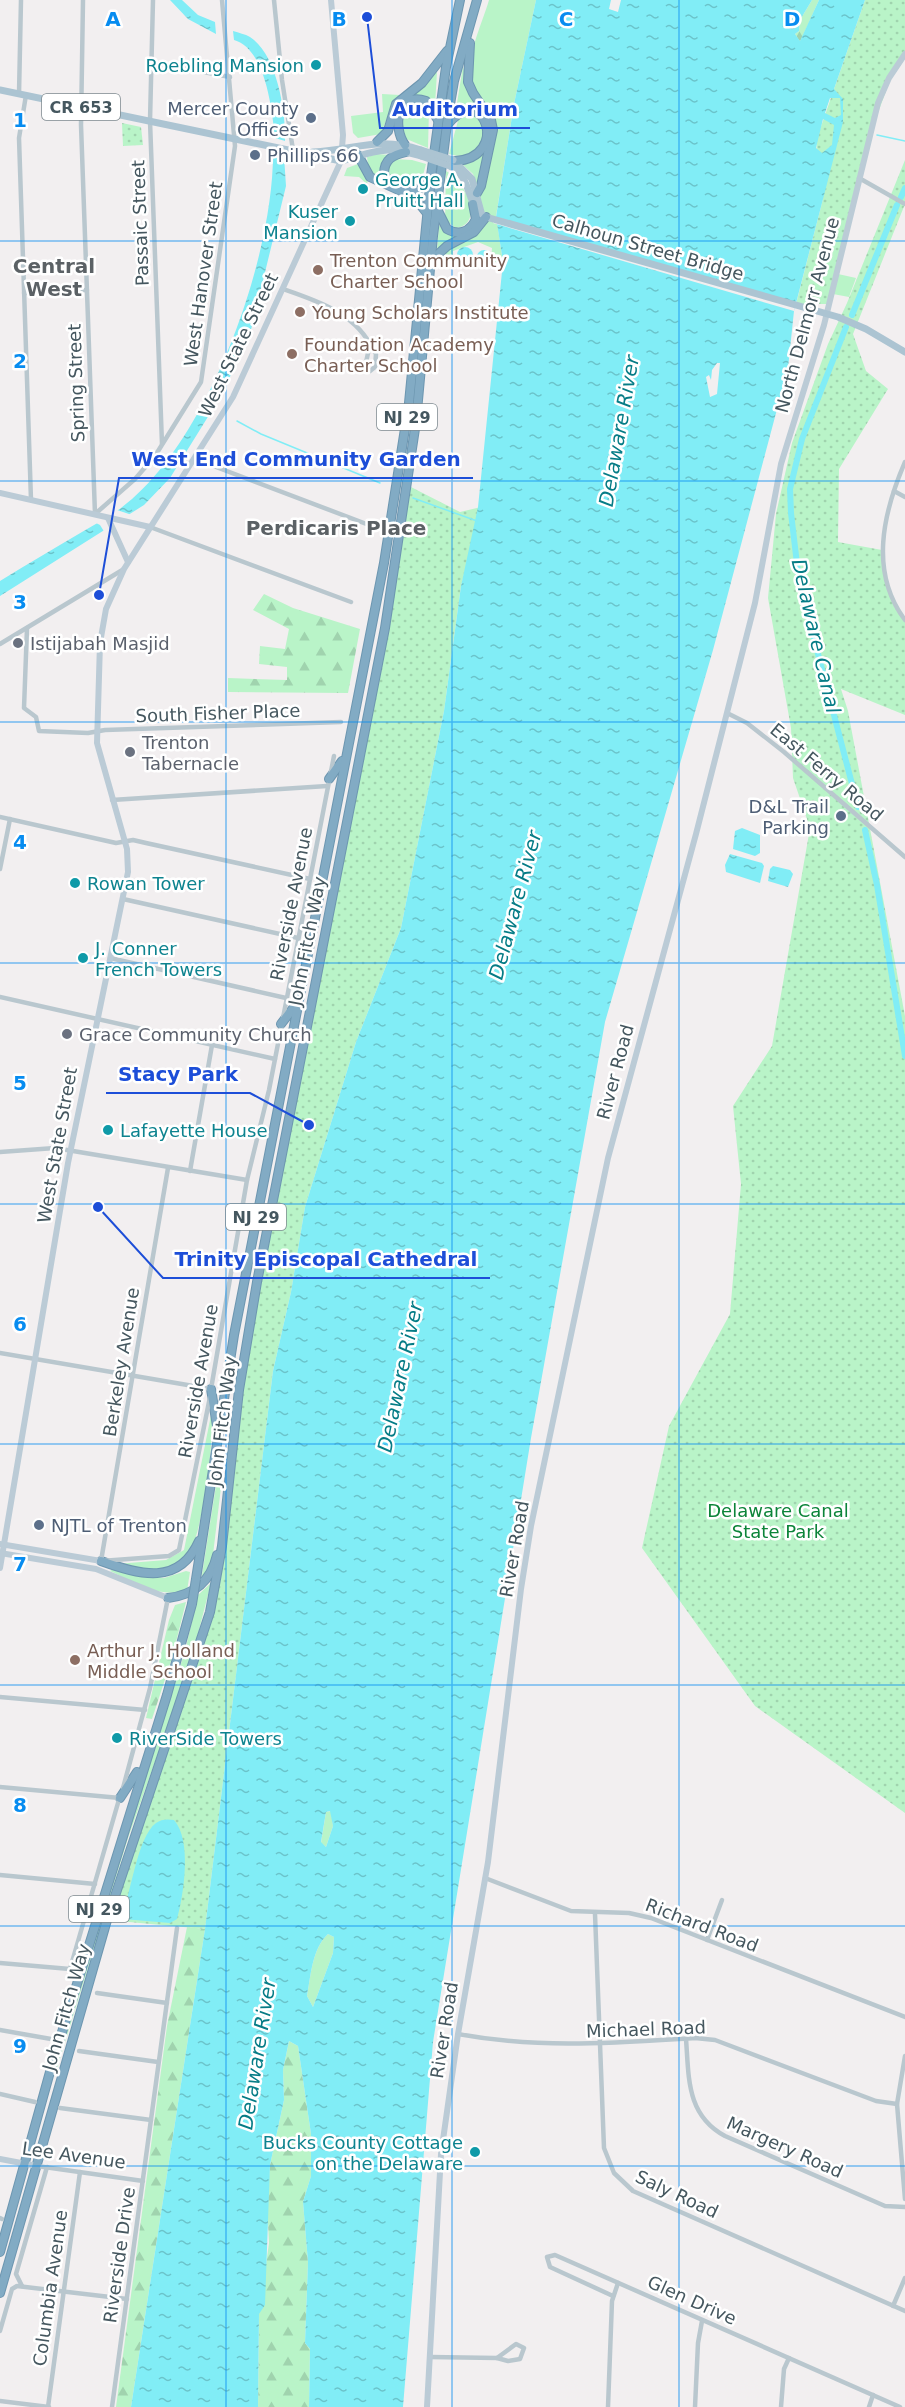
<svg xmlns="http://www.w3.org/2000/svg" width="905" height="2407" font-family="'DejaVu Sans',sans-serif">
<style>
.green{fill:#b9f4c8}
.forest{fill:url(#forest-firs)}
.park{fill:url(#park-dots)}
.water{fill:url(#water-ripples);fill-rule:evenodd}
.pier{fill:#f2eff0}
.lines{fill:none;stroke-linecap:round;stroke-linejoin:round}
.stream{stroke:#81edf6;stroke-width:1.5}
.canal{stroke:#81edf6;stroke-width:6}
.highway-casing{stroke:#6d96b0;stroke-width:10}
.street{stroke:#b9c7ce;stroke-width:4.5}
.secondary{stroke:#bbcbd6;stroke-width:6}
.primary{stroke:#acc4d2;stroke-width:7}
.highway{stroke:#82abc4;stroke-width:8}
.highway-bridge-casing{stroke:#6d96b0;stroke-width:10;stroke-linecap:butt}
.primary-bridge{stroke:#acc4d2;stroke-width:7}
.highway-bridge{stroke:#82abc4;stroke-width:8}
.grid{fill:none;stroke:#078cf0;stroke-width:1.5;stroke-opacity:0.55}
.culture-dot{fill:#0f9aa8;stroke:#fff;stroke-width:2}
.service-dot{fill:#5c6f8a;stroke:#fff;stroke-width:2}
.education-dot{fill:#8d6e63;stroke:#fff;stroke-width:2}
.worship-dot{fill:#6b7280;stroke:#fff;stroke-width:2}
.labels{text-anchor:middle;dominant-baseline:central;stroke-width:5;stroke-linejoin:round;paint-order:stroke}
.shield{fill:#fff;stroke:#7d898f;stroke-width:1.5}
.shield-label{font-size:16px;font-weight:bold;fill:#45575f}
.culture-label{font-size:18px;fill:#0d838f;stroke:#fff;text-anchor:start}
.service-label{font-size:18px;fill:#4e5e75;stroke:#fff;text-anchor:end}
.street-label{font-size:18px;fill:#45575f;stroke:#fff}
.education-label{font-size:18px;fill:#785e54;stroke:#fff;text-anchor:start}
.worship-label{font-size:18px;fill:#5b616d;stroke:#fff;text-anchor:start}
.park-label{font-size:18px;fill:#0c8439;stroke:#fff}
.neighbourhood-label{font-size:20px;font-weight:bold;fill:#5b6165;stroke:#fff}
.water-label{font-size:20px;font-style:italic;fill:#057c86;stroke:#fff}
.grid-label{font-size:20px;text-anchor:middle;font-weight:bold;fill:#078cf0;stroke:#fff;stroke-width:5;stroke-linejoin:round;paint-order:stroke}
.leader{fill:none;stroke:#1d4ed8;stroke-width:2}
.callout-dot{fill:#1d4ed8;stroke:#fff;stroke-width:2}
.callout-label{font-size:20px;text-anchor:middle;font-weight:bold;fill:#1d4ed8;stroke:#fff;stroke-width:5;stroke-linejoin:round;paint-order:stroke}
</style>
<defs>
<pattern id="forest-firs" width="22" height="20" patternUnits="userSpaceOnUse" patternTransform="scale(1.5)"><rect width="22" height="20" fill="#b9f4c8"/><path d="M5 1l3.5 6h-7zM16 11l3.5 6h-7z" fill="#a0d3ae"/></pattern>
<pattern id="park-dots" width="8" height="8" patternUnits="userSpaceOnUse" patternTransform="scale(1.5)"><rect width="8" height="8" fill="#b9f4c8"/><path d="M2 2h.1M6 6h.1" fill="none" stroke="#a0d3ae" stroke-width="1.8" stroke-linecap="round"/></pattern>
<pattern id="water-ripples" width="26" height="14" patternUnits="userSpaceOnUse" patternTransform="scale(1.5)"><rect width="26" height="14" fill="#81edf6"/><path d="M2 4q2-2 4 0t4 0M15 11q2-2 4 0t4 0" fill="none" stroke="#6bc3ca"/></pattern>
</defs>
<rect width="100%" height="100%" fill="#f2eff0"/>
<!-- green -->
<g class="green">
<path d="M489,0H536L514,104L496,216L503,262H491L492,248L478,242L453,251V261H437C446,243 472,245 479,230C484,218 480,206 480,194C479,172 497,149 495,127C494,109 472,97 470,80C467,54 482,24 489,0Z"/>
<path d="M463,66L467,86L483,113L475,109H456Z"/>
<path d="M437,72L435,105L422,96L410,97Z"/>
<path d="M382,94L400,95L390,110L381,134L358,138L353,133L351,116L383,112Z"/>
<path d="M417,102L429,109L428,148L404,138L400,117L403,109Z"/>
<path d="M472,113C495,129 479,164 449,154L459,117Z"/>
<path d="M485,150L478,187L473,174L463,165L474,161Z"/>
<path d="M377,154L390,155C379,161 379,172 385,183C374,177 368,171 367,157Z"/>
<path d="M393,159L412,160L426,164L421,183L411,188C399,183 390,182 388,168Z"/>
<path d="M358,164L368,180L367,184L359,177L344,176L347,168Z"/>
<path d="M446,171C464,180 486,223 456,228L445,220Z"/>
<path d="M439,225L444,232L460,237L437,250Z"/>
<path d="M838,274L856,278L849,297L833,294Z"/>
<path d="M212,1410C214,1441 204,1522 191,1550C187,1558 179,1565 171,1568C154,1575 133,1567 116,1564L166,1560L184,1550Z"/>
<path d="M217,1479H222L212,1563L201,1581Z"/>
<path d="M113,1569L164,1578L186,1571L190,1572L187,1591C155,1597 138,1584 110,1571Z"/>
<path d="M211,1583L192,1657L128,1838L54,2078L62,2043L185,1651L198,1595Z"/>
<path d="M331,1811L333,1826L326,1847L321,1843L326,1812Z"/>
<path d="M328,1934L334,1937L333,1953L313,2007L307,1996C311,1975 312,1949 328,1934Z"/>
</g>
<!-- forest -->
<g class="forest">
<path d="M812,0H819L800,42L795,34L799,31L800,20Z"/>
<path d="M264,594L293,608L360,629L348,693L228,692V678L287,680V667L259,664L260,646L285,649L289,629L253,610Z"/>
<path d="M186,1602L172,1658L152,1719L146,1718L169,1620L175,1605Z"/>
<path d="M187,1927L205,1929L131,2407H116L167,2026Z"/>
<path d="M289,2041L298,2046L311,2134V2176L303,2202L308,2262L305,2343L310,2349L309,2405V2407H258L259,2314L269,2243L267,2204L270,2165L284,2100L283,2070Z"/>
</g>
<!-- park -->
<g class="park">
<path d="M865,0H905V54L889,83L872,129L827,304H796L823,199L816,160L817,138Z"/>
<path d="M122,123L141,127L143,145L123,146Z"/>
<path d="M905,160V204L853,334L866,371L888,389L839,469L838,542L882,550L886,583L905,620V715L841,689L848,711L905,1016V1813L755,1706L642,1548L669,1426L730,1314L741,1184L733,1106L772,1046L810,828L793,778L791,728L768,598L776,514L792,443L828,344L847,303Z"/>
<path d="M407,485L460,512L481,507L461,586L444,711L401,928L356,1042L305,1207L291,1292L273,1371L205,1929L107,1920L210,1612L239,1390L381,649Z"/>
</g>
<!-- water -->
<g class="water">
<path d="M170,0H182L198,15L215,22L216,34L188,19Z"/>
<path d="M536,0H611L609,9L618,12L621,0H812L800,20L799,31L795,34L800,41L819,0H865L834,89L843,99V122L794,311L788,368L713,650L605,1022L531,1438L433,2042L403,2407H309L310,2349L305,2343L308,2262L303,2202L311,2176V2134L298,2046L289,2041L283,2070L284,2100L270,2165L265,2305L259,2314L258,2407H131L205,1929L273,1371L291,1292L305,1207L356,1042L401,928L444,711L461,586L478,507L503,262L496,217L514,104ZM830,98H840L841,115L835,118L825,113ZM823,119L834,125L832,145L822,153L816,148ZM717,363H720L717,394L710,397L706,377L709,375L711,380L712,370ZM330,1811L333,1826L326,1847L321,1842L326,1812ZM328,1934L334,1937L333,1953L313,2007L307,1996C311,1975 312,1949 328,1934Z"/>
<path d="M233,31C239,33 245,34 250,37C277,54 286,112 285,141L275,138C272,111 266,49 234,40Z"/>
<path d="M273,154L284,156L286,186L249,338L219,399L170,478L144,505L0,596V581C27,564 55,548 82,532C95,524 109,517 121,508C208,443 273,260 273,154Z"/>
<circle cx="465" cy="255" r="8"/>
<circle cx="484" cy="257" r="7"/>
<path d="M742,828L760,835V853L755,856L733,849L735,831Z"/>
<path d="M730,854L762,863L764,866L760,883L726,872L725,865Z"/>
<path d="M773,866L790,870L793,874L788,887L768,881L770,869Z"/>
<path d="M174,1820C192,1840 184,1894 177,1919L170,1923L123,1919L121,1917C131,1895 137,1837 156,1823C161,1819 168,1819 174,1820Z"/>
</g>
<!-- pier -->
<g class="pier">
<path d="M493,216L796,304L794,311L493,223Z"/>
<path d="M117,510L132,515L105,533L100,525L96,523Z"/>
</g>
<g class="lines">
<!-- stream -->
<g class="stream">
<path d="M877,135L905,141"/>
<path d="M237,421L261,434L380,483"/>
<path d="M413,498L477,521"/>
</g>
<!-- canal -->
<g class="canal">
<path d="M901,197L905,188"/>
<path d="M852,315L897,205"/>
<path d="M846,327L802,439L790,489L791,513L799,581L858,807"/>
<path d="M865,830L877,885L905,1056"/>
</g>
<defs>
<g id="highway">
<path d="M470,43L468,82L473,93L491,120L493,130L481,186L477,193"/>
<path d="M447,125C484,79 511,158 455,161"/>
<path d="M377,142L388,131L396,104L422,83L447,51"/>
<path d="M405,145C392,127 397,91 426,101L438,120"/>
<path d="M358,155L370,177L414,197L426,212"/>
<path d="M392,186L384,174C384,159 393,155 406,152"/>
<path d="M406,192L421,188L430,177"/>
<path d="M438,211L447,229C459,236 470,232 476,219L473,204"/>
<path d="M432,260L447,246L474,232L486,217"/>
<path d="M329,779L342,761"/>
<path d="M281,1024L294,1007"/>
<path d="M211,1389L217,1426"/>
<path d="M101,1561C140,1575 179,1586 199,1541"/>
<path d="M196,1579L234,1335L384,563L409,403L431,176L446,67L460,0"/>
<path d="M168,1598C194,1595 211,1581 217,1555"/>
<path d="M120,1798L137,1772"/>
<path d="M0,2252L53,2061L167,1695L192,1604"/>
<path d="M0,2293L107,1920L210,1612L222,1546L239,1390L257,1282L385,628L416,422L433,236L448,116L454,81L477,0"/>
</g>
</defs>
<!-- highway casing -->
<use href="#highway" class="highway-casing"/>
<!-- street -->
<g class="street">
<path d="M83,0L81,125L95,514"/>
<path d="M153,0L150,121L162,444"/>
<path d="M274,0L282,80L293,150"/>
<path d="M151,62L230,77"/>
<path d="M19,94L21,0"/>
<path d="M26,95L19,138L31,500"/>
<path d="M859,178L905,204"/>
<path d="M283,289C315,300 352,312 370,344"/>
<path d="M24,293L87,290"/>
<path d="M370,344L376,354L375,367L370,371L365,367Z"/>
<path d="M195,459L377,528"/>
<path d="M905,462C883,513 869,572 905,620"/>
<path d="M894,491L905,497"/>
<path d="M95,514L135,479L155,456L201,382L235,146L222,0"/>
<path d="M150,527L351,602"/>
<path d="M27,628L24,708L36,717L39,731L88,733L105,730L341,722"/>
<path d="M0,644L124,569"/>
<path d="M727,713L747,723L784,752L905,857"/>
<path d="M112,800L327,786"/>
<path d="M0,817L116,843L133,840L146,843L310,879"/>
<path d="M0,869L10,819"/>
<path d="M123,899L298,938"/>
<path d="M110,958L286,998"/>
<path d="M0,997L275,1059"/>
<path d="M0,1152L55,1148L247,1180"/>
<path d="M168,1168L101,1561L169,1556L179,1550L210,1397"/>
<path d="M190,1171L212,1045"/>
<path d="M0,1353L211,1389"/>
<path d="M211,1389L247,1180L269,1090L334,756"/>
<path d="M0,1697L145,1710"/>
<path d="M0,1787L120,1798"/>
<path d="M123,1788L150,1688L168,1598"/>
<path d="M0,1875L95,1884"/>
<path d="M485,1878L571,1911L629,1913L651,1918L905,2017"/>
<path d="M595,1914L604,2148L614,2173L633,2191L905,2311"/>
<path d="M707,1940L722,1900"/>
<path d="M0,1963L70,1969L120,1796"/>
<path d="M97,1993L167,2003"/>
<path d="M0,2030L51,2039"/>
<path d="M458,2034C539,2049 613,2043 695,2038L715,2040L876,2101L897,2104"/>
<path d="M686,2039C689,2077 686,2115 725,2136L885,2206L905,2207"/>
<path d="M79,2051L158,2062"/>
<path d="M905,2056L897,2104L905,2199"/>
<path d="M0,2094L35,2102"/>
<path d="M60,2108L151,2120"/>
<path d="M37,2166L143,2181"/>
<path d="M0,2218L2,2219"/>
<path d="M22,2286L16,2274L47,2167"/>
<path d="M613,2296L550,2267L547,2257L555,2255L900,2407"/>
<path d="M893,2306L905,2278"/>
<path d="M0,2331L12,2289L17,2286L127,2299"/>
<path d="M516,2344L524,2348L520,2359L508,2361L497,2358Z"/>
<path d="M430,2357L497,2358"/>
<path d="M0,2401L49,2407"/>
<path d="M48,2407L80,2172"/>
<path d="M112,2407L177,1928"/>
<path d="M608,2407L612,2301L618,2283"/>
<path d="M695,2407L698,2343L702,2321"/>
<path d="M781,2407L784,2369L789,2358"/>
<path d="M869,2407L873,2395"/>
</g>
<!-- secondary -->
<g class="secondary">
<path d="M0,493L150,527"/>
<path d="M108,518L128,562"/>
<path d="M0,1544L101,1561"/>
<path d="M0,1553L96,1569L168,1598"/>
<path d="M0,1568L68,1163L128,872L127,849L97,743L100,643L106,609L124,569L233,397L341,161L343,135L331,0"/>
<path d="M0,2159L37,2166"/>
<path d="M427,2407L441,2154L458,2034L488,1862L521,1589L531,1526L608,1158L696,834L755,603L781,464L824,325L878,103L889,78L905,54"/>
</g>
<!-- primary -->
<g class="primary">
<path d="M0,90L341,161C378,151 381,145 421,156"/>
<path d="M313,152C356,150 377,136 421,150"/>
<path d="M453,160L472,179L481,212"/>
<path d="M450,166C473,177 465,206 486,217L838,317L866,329L905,352"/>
</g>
<!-- highway -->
<use href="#highway" class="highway"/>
<defs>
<path id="highway-bridge" d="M192,1604L196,1579"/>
</defs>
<!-- highway-bridge casing -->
<use href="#highway-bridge" class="highway-bridge-casing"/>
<!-- primary-bridge -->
<g class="primary-bridge">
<path d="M421,150L453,160"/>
<path d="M421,156L450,166"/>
</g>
<!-- highway-bridge -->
<use href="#highway-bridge" class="highway-bridge"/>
</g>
<!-- grid -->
<path class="grid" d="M226,0V2407M452,0V2407M679,0V2407M0,241H905M0,481H905M0,722H905M0,963H905M0,1204H905M0,1444H905M0,1685H905M0,1926H905M0,2166H905"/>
<!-- markers -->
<g class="culture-dot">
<circle cx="316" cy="65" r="6"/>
<circle cx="363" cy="189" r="6"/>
<circle cx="350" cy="221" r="6"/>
<circle cx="75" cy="883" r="6"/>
<circle cx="83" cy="958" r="6"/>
<circle cx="108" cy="1130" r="6"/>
<circle cx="117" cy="1738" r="6"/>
<circle cx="475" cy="2152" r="6"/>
</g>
<g class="service-dot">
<circle cx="311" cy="118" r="6"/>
<circle cx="255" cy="155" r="6"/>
<circle cx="841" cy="816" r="6"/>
<circle cx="39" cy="1525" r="6"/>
</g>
<g class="education-dot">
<circle cx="318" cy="270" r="6"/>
<circle cx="300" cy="312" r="6"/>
<circle cx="292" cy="354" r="6"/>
<circle cx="75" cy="1660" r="6"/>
</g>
<g class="worship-dot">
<circle cx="18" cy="643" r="6"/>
<circle cx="130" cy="752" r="6"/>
<circle cx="67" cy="1034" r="6"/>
</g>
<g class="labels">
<!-- shield labels -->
<g class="shield">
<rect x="42" y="94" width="78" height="26" rx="4.5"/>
<rect x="377" y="404" width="60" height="26" rx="4.5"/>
<rect x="226" y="1204" width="60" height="26" rx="4.5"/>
<rect x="69" y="1896" width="60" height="26" rx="4.5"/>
</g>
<g class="shield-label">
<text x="81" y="107">CR 653</text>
<text x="407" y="417">NJ 29</text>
<text x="256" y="1217">NJ 29</text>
<text x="99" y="1909">NJ 29</text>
</g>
<!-- culture labels -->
<g class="culture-label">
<text x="304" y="65" text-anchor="end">Roebling Mansion</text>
<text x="375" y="179">George A.<tspan x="375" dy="21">Pruitt Hall</tspan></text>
<text x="338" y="211" text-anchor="end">Kuser<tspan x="338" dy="21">Mansion</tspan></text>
<text x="87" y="883">Rowan Tower</text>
<text x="95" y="948">J. Conner<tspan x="95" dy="21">French Towers</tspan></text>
<text x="120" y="1130">Lafayette House</text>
<text x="129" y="1738">RiverSide Towers</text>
<text x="463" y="2142" text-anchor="end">Bucks County Cottage<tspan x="463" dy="21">on the Delaware</tspan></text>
</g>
<!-- service labels -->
<g class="service-label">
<text x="299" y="108">Mercer County<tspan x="299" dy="21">Offices</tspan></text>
<text x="267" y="155" text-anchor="start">Phillips 66</text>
<text x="829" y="806">D&amp;L Trail<tspan x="829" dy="21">Parking</tspan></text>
<text x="51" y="1525" text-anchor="start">NJTL of Trenton</text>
</g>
<!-- street labels -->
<g class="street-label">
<text transform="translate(140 223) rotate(-92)">Passaic Street</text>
<text transform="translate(648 247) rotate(16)">Calhoun Street Bridge</text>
<text transform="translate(203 274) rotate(-82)">West Hanover Street</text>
<text transform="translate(807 315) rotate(-75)">North Delmorr Avenue</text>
<text transform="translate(238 345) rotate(-64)">West State Street</text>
<text transform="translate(76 383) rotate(-92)">Spring Street</text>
<text transform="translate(218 713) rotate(-2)">South Fisher Place</text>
<text transform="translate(827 772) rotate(40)">East Ferry Road</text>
<text transform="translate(291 904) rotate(-79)">Riverside Avenue</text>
<text transform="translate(307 941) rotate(-79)">John Fitch Way</text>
<text transform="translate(615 1072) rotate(-75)">River Road</text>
<text transform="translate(57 1145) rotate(-80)">West State Street</text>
<text transform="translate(121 1362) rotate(-81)">Berkeley Avenue</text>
<text transform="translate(198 1381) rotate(-80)">Riverside Avenue</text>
<text transform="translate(222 1421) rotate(-83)">John Fitch Way</text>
<text transform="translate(514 1549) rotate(-80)">River Road</text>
<text transform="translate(702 1925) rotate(21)">Richard Road</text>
<text transform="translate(66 2007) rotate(-74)">John Fitch Way</text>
<text transform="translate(646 2029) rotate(-2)">Michael Road</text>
<text transform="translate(444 2030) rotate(-81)">River Road</text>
<text transform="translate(785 2147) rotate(24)">Margery Road</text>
<text transform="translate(74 2155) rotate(8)">Lee Avenue</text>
<text transform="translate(677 2194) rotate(25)">Saly Road</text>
<text transform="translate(119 2255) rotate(-82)">Riverside Drive</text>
<text transform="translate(50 2288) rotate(-82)">Columbia Avenue</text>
<text transform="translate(692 2300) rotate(24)">Glen Drive</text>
</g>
<!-- education labels -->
<g class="education-label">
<text x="330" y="260">Trenton Community<tspan x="330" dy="21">Charter School</tspan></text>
<text x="312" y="312">Young Scholars Institute</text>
<text x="304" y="344">Foundation Academy<tspan x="304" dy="21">Charter School</tspan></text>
<text x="87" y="1650">Arthur J. Holland<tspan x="87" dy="21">Middle School</tspan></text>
</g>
<!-- worship labels -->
<g class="worship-label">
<text x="30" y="643">Istijabah Masjid</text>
<text x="142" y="742">Trenton<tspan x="142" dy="21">Tabernacle</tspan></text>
<text x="79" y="1034">Grace Community Church</text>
</g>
<!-- park labels -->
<g class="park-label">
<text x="778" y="1510">Delaware Canal<tspan x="778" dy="21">State Park</tspan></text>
</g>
<!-- neighbourhood labels -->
<g class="neighbourhood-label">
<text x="54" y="266">Central<tspan x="54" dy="23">West</tspan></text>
<text x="336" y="528">Perdicaris Place</text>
</g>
<!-- water labels -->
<g class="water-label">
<text transform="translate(619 431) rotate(-80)">Delaware River</text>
<text transform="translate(816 636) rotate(77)">Delaware Canal</text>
<text transform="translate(515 905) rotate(-75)">Delaware River</text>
<text transform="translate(400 1377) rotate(-78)">Delaware River</text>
<text transform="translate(257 2054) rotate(-81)">Delaware River</text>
</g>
</g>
<g class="grid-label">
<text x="113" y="26">A</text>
<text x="339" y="26">B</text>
<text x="566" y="26">C</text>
<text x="792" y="26">D</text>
<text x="20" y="127">1</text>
<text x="20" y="368">2</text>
<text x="20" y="609">3</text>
<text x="20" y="849">4</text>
<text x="20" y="1090">5</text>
<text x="20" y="1331">6</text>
<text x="20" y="1571">7</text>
<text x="20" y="1812">8</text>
<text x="20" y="2053">9</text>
</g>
<!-- callouts -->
<path class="leader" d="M367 17L380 128H530M99 595L119 478H473M309 1125L250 1093H106M98 1207L163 1278H490"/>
<g class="callout-dot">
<circle cx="367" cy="17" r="6"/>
<circle cx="99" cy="595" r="6"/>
<circle cx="309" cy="1125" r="6"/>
<circle cx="98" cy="1207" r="6"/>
</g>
<g class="callout-label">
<text x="455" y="116">Auditorium</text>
<text x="296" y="466">West End Community Garden</text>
<text x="178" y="1081">Stacy Park</text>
<text x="326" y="1266">Trinity Episcopal Cathedral</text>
</g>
</svg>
